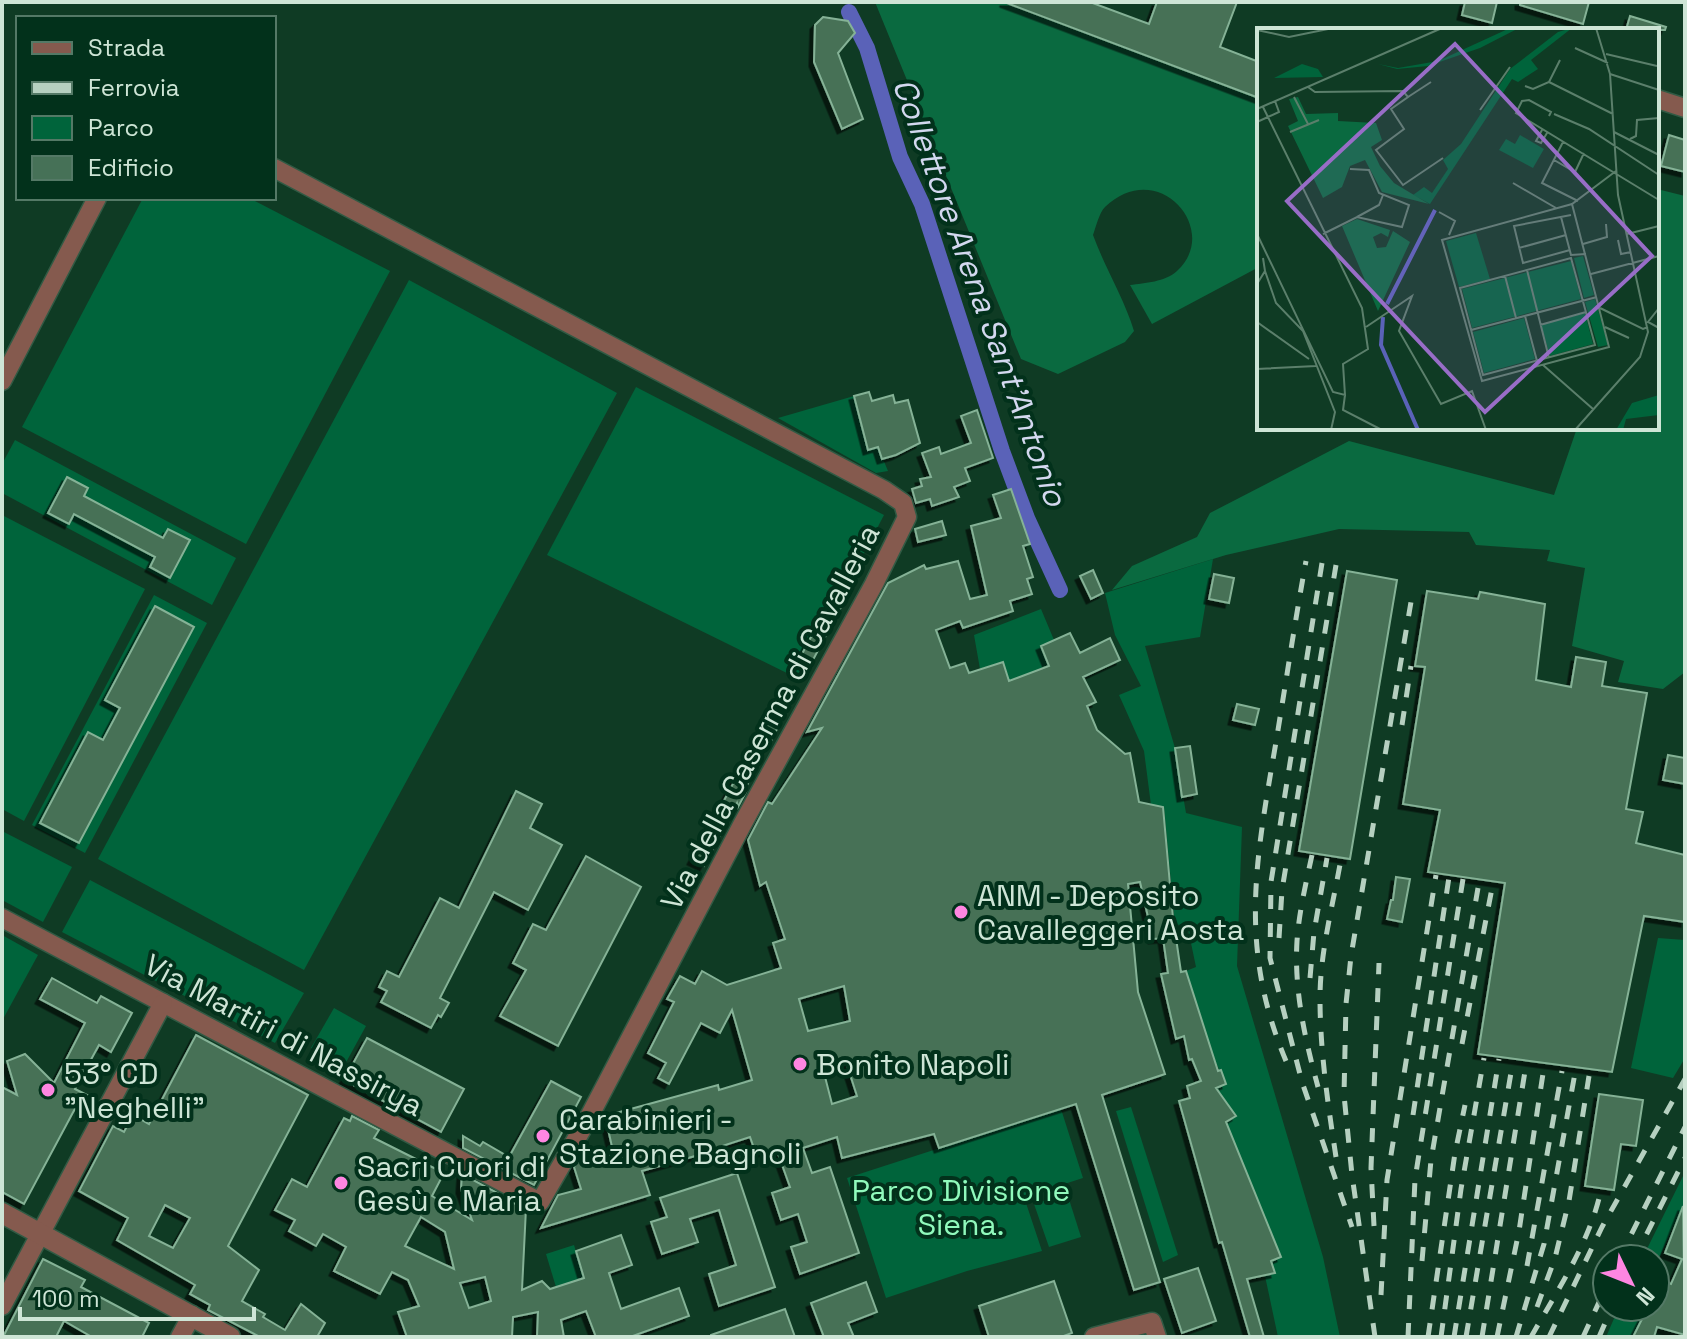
<svg xmlns="http://www.w3.org/2000/svg" width="1687" height="1339" font-family="'Space Grotesk',sans-serif">
<style>
.green{fill:#00643b}
.forest{fill:#0a6a40}
.lines{fill:none;stroke-linecap:round;stroke-linejoin:round}
.canal{stroke:#5a62b8;stroke-width:16}
.building{fill:#467157;stroke:#85b296;stroke-width:2;fill-rule:evenodd;filter:url(#shadow)}
.minor-casing{stroke:#315a44;stroke-width:21}
.tertiary-casing{stroke:#315a44;stroke-width:23}
.minor{stroke:#855a4e;stroke-width:18}
.tertiary{stroke:#855a4e;stroke-width:20}
.rail{stroke:#b6d0c0;stroke-width:5;stroke-dasharray:14 14;stroke-linecap:butt}
.poi-dot{fill:#fe86e1;stroke:#02311b;stroke-width:3}
.labels{text-anchor:middle;dominant-baseline:central;stroke-width:8;stroke-linejoin:round;paint-order:stroke}
.street-label{font-size:30px;fill:#cee5d6;stroke:#02311b}
.poi-label{font-size:30px;fill:#cee5d6;stroke:#02311b;text-anchor:start}
.park-label{font-size:30px;fill:#90fabc;stroke:#02311b}
.water-label{font-size:32px;font-style:italic;fill:#d3d8ef;stroke:#02311b}
.inset-river{fill:none;stroke:#5a62b8;stroke-width:4}
.inset-road{fill:none;stroke:#5b7f6b;stroke-width:2}
.view{fill:#986dc7;fill-opacity:0.15;stroke:#986dc7;stroke-width:4}
.inset-edge{fill:none;stroke:#cee5d6;stroke-width:4}
</style>
<defs>
<filter id="shadow"><feDropShadow dx="-4.5" dy="4.5" stdDeviation="0" flood-color="#0009"/></filter>
</defs>
<rect width="100%" height="100%" fill="#0f3b24"/>
<!-- green -->
<g class="green">
<path d="M143,198H249L390,271L246,544L22,427Z"/>
<path d="M409,280L617,393L304,970L98,859Z"/>
<path d="M636,387L884,515L799,679L547,555Z"/>
<path d="M854,396L868,449L878,447L888,471L876,473L778,418Z"/>
<path d="M15,440L236,558L212,605L2,493V464Z"/>
<path d="M2,515L145,589L24,821L2,809Z"/>
<path d="M1213,559L1200,637L1145,646L1175,748L1186,813L1242,827L1237,966L1323,1257L1340,1337H1278L1265,1276L1275,1273L1271,1261L1280,1257L1226,1122L1236,1116L1208,1091L1226,1083L1212,1055L1186,971L1196,967L1187,924L1175,925L1164,808L1151,805L1144,751L1119,695L1141,686L1115,635L1105,593Z"/>
<path d="M154,595L207,623L85,853L32,825Z"/>
<path d="M1041,609L1054,640L1041,647L1049,666L1007,682L1003,662L980,669L974,635Z"/>
<path d="M2,831L72,867L43,922L2,900Z"/>
<path d="M90,880L304,993L275,1043L62,932Z"/>
<path d="M2,935L38,955L2,1021Z"/>
<path d="M1658,938L1685,940V1058L1673,1078L1631,1068Z"/>
<path d="M334,1008L366,1026L344,1066L311,1048Z"/>
<path d="M1131,1107L1178,1255L1163,1262L1116,1111Z"/>
<path d="M1061,1109L1083,1178L1024,1197L1042,1251L967,1271L886,1298L847,1178Z"/>
<path d="M1685,1172V1201L1655,1267V1259H1642Z"/>
<path d="M1067,1193L1081,1237L1049,1247L1034,1204Z"/>
<path d="M574,1245L584,1278L556,1287L546,1254Z"/>
<path d="M1619,1307H1638L1644,1313L1633,1337H1606Z"/>
</g>
<!-- forest -->
<g class="forest">
<path d="M875,2H1001L1259,98V267L1152,324L1130,285C1145,283 1165,282 1177,271C1222,230 1158,156 1105,207C1099,213 1096,227 1093,235C1105,268 1124,298 1134,331L1125,342L1058,374L1021,359Z"/>
<path d="M1657,189L1685,196V672L1663,689L1618,682L1624,661L1572,646L1585,568L1547,561L1550,550L1476,545L1469,532L1339,529L1226,555L1112,590L1132,566L1197,537L1210,513L1349,441L1554,495L1577,428H1657Z"/>
</g>
<g class="lines">
<!-- canal -->
<path class="canal" d="M849,12L867,48L900,157L922,204L1002,451L1027,518L1060,590"/>
</g>
<!-- building -->
<g class="building">
<path d="M1004,2H1090L1149,24L1157,2H1237L1220,47L1259,62V98Z"/>
<path d="M1465,2H1497L1492,23L1462,15Z"/>
<path d="M1520,2H1589L1583,24L1520,5Z"/>
<path d="M1630,16L1666,27L1665,30H1626Z"/>
<path d="M823,17L848,21L855,33L838,53L863,119L842,129L814,62L815,25Z"/>
<path d="M1669,135L1685,140V172L1661,166Z"/>
<path d="M869,392L872,401L893,395L895,403L908,400L920,443L896,455L882,459L878,447L868,450L854,396Z"/>
<path d="M977,410L993,458L965,468L970,481L954,487L959,497L932,506L930,499L916,503L912,489L922,486L920,479L931,477L922,453L939,447L941,454L971,443L961,416Z"/>
<path d="M67,477L88,488L84,496L163,538L168,529L190,540L170,578L150,567L155,557L74,514L69,524L48,513Z"/>
<path d="M1011,489L1030,544L1023,546L1033,577L1027,579L1032,594L1010,601L1013,611L963,628L960,621L936,630L950,668L965,663L969,673L1003,662L1009,681L1049,666L1041,646L1070,633L1080,653L1110,638L1120,660L1083,677L1096,702L1087,706L1097,730L1125,754L1130,753L1139,802L1163,807L1173,918L1181,972L1186,971L1218,1071L1221,1070L1226,1084L1216,1088L1236,1116L1226,1122L1281,1257L1271,1261L1275,1273L1247,1279L1264,1337H1250L1222,1242L1219,1243L1179,1101L1190,1098L1187,1086L1201,1081L1192,1059L1189,1060L1184,1036L1176,1039L1161,974L1168,973L1163,938L1153,939L1140,882L1128,884L1138,992L1165,1074L1102,1095L1160,1282L1134,1290L1076,1104L939,1148L934,1134L842,1158L837,1137L803,1148L812,1173L830,1167L859,1253L800,1274L791,1247L807,1242L798,1214L781,1220L772,1193L790,1187L776,1148L756,1154L750,1137L719,1147L720,1149L642,1171L650,1195L541,1228L558,1195L581,1189L574,1167L577,1162L613,1151L605,1116L718,1085L719,1090L752,1080L732,1010L720,1033L701,1023L669,1084L658,1078L666,1063L648,1053L674,1002L667,999L680,976L695,984L702,971L727,985L781,968L773,943L785,939L766,882L760,886L748,840L768,802L772,804L822,728L807,732L888,583L924,565L926,569L958,561L970,599L987,595L971,526L1001,518L993,495ZM844,986L850,1021L808,1031L799,999ZM846,1062L857,1096L832,1104L823,1069Z"/>
<path d="M942,521L946,535L918,542L915,529Z"/>
<path d="M1093,570L1103,593L1091,599L1080,576Z"/>
<path d="M1347,571L1397,580L1350,859L1299,851Z"/>
<path d="M1214,574L1234,578L1229,603L1209,599Z"/>
<path d="M837,588L848,594L813,660L802,654Z"/>
<path d="M1427,591L1478,599L1480,592L1545,604L1536,680L1571,687L1576,657L1606,662L1602,686L1647,693L1626,809L1643,812L1636,843L1685,855V922L1644,916L1612,1072L1478,1054L1505,883L1428,872L1440,810L1403,804L1425,667L1415,666Z"/>
<path d="M155,606L194,627L79,843L40,823L88,732L103,740L120,708L105,700Z"/>
<path d="M1237,704L1259,709L1255,725L1233,720Z"/>
<path d="M774,708L785,713L767,749L756,744Z"/>
<path d="M1190,746L1197,794L1182,797L1175,748Z"/>
<path d="M749,754L760,760L744,791L746,792L738,807L737,803L704,866L692,860Z"/>
<path d="M1668,755L1685,758V784L1663,780Z"/>
<path d="M516,791L542,804L530,828L562,845L528,910L494,892L440,998L449,1003L441,1017L438,1015L431,1028L381,1002L387,991L379,987L387,971L399,977L440,898L459,908Z"/>
<path d="M586,856L641,887L558,1046L500,1016L526,970L513,963L533,924L546,930Z"/>
<path d="M1396,877L1410,879L1402,922L1387,919L1391,900H1393Z"/>
<path d="M52,978L97,1003L101,996L132,1013L111,1052L99,1045L75,1089L89,1096L82,1108L77,1105L24,1204L2,1192V1087L17,1095L7,1061L25,1054L54,1083L85,1023L40,999Z"/>
<path d="M196,1035L308,1095L228,1246L259,1270L242,1301L265,1314L263,1317L285,1330L301,1304L325,1323L317,1337H260L208,1310L210,1305L190,1294L195,1285L117,1240L128,1218L79,1191L113,1126L124,1132L133,1115L149,1124ZM165,1205L190,1218L173,1248L149,1236Z"/>
<path d="M367,1038L464,1089L441,1132L344,1080Z"/>
<path d="M551,1081L581,1097L534,1185L463,1148V1136L480,1146L483,1142L509,1157Z"/>
<path d="M1599,1094L1643,1100L1636,1146L1621,1144L1614,1190L1585,1186Z"/>
<path d="M352,1116L379,1130L374,1138L444,1173L432,1196L472,1220L461,1189L462,1174L505,1197L503,1199L526,1208L522,1290L542,1281L550,1289L584,1278L576,1251L621,1235L632,1265L609,1273L621,1309L679,1288L689,1316L630,1337H596L586,1311L561,1320L564,1337H537L538,1312L513,1317L512,1337H407L398,1312L419,1306L408,1280L392,1272L380,1294L334,1271L346,1247L323,1234L316,1246L289,1231L295,1220L275,1210L292,1179L307,1187L344,1118L350,1121ZM421,1217L445,1232L454,1269L405,1246ZM485,1277L491,1301L469,1308L460,1283Z"/>
<path d="M737,1173L775,1287L719,1306L709,1274L736,1265L719,1210L690,1219L698,1242L662,1254L651,1222L667,1217L660,1198Z"/>
<path d="M1683,1206L1685,1335L1657,1327L1654,1337H1633L1648,1307H1655V1287L1659,1279L1671,1284L1682,1259L1665,1253Z"/>
<path d="M43,1259L85,1280L81,1287L149,1323L142,1337H92L64,1321L56,1337H3Z"/>
<path d="M1198,1268L1216,1321L1182,1333L1164,1279Z"/>
<path d="M1054,1281L1072,1333L1061,1337H989L979,1306Z"/>
<path d="M866,1282L877,1312L848,1323L854,1337H824L811,1303Z"/>
<path d="M785,1309L795,1337H711V1335Z"/>
</g>
<g class="lines">
<defs>
<g id="minor">
<path d="M1657,99L1685,108"/>
<path d="M2,381L97,198"/>
<path d="M2,918L540,1202L589,1117L742,825L874,584L907,517L903,503L884,490L274,168"/>
<path d="M2,1306L163,1003"/>
<path d="M180,1337L192,1315"/>
<path d="M1094,1337L1152,1322L1157,1337"/>
</g>
<path id="tertiary" d="M2,1213L230,1337"/>
</defs>
<!-- minor casing -->
<use href="#minor" class="minor-casing"/>
<!-- tertiary casing -->
<use href="#tertiary" class="tertiary-casing"/>
<!-- minor -->
<use href="#minor" class="minor"/>
<!-- tertiary -->
<use href="#tertiary" class="tertiary"/>
<!-- rail -->
<g class="rail">
<path d="M1322,563L1271,882L1270,958L1302,1082L1352,1227"/>
<path d="M1402,725L1411,666"/>
<path d="M1312,855C1306,883 1299,912 1297,941C1294,991 1305,1039 1318,1087"/>
<path d="M1279,938L1282,890L1336,565"/>
<path d="M1310,978L1314,932L1327,858"/>
<path d="M1462,1044L1493,883"/>
<path d="M1286,1061C1238,947 1256,859 1276,742C1286,682 1295,621 1306,561"/>
<path d="M1413,1115L1449,877"/>
<path d="M1336,1157C1328,1105 1320,1051 1320,998C1320,952 1333,905 1341,859"/>
<path d="M1374,1226L1371,1168L1379,963"/>
<path d="M1619,1259L1685,1127"/>
<path d="M1634,1259L1685,1158"/>
<path d="M1422,1261L1431,1160L1478,888"/>
<path d="M1527,1266L1562,1071"/>
<path d="M1381,1295L1387,1180L1436,875"/>
<path d="M1537,1307L1555,1258L1569,1201L1589,1076"/>
<path d="M1375,1337L1352,1175L1344,1095L1346,1004L1351,956L1412,596"/>
<path d="M1408,1337L1415,1179L1463,879"/>
<path d="M1428,1337L1455,1153L1465,1105"/>
<path d="M1441,1337L1461,1189L1484,1058"/>
<path d="M1454,1337L1499,1059"/>
<path d="M1466,1337L1513,1061"/>
<path d="M1482,1337L1526,1065"/>
<path d="M1497,1337L1519,1231L1544,1067"/>
<path d="M1516,1337L1544,1244L1575,1073"/>
<path d="M1531,1337C1557,1291 1590,1242 1601,1190"/>
<path d="M1549,1337L1602,1227L1685,1079"/>
<path d="M1583,1337L1607,1285"/>
<path d="M1599,1337L1612,1307"/>
</g>
</g>
<!-- markers -->
<g class="poi-dot">
<circle cx="961" cy="912" r="8"/>
<circle cx="800" cy="1064" r="8"/>
<circle cx="48" cy="1090" r="8"/>
<circle cx="543" cy="1136" r="8"/>
<circle cx="341" cy="1183" r="8"/>
</g>
<g class="labels">
<!-- street labels -->
<g class="street-label">
<text transform="translate(770 717) rotate(-62)">Via della Caserma di Cavalleria</text>
<text transform="translate(284 1035) rotate(28)">Via Martiri di Nassirya</text>
</g>
<!-- poi labels -->
<g class="poi-label">
<text x="977" y="895">ANM - Deposito<tspan x="977" dy="34">Cavalleggeri Aosta</tspan></text>
<text x="816" y="1064">Bonito Napoli</text>
<text x="64" y="1073">53° CD<tspan x="64" dy="34">"Neghelli"</tspan></text>
<text x="559" y="1119">Carabinieri -<tspan x="559" dy="34">Stazione Bagnoli</tspan></text>
<text x="357" y="1166">Sacri Cuori di<tspan x="357" dy="34">Gesù e Maria</tspan></text>
</g>
<!-- park labels -->
<g class="park-label">
<text x="961" y="1190">Parco Divisione<tspan x="961" dy="34">Siena.</tspan></text>
</g>
<!-- water labels -->
<g class="water-label">
<text transform="translate(980 292) rotate(70)">Collettore Arena Sant'Antonio</text>
</g>
</g>
<!-- overview -->
<g transform="translate(1257 28)">
<rect width="402" height="402" fill="#0f3b24"/>
<path d="M253,0H262L223,20L171,38L140,41L121,36L141,40L181,33ZM315,0L274,32L281,41L261,54L255,51L173,176L156,167L167,159L175,165L191,141L186,132L204,116L253,41L301,4ZM45,36L61,41L66,49L17,50ZM263,107L287,121L276,140L242,122L249,111L258,116ZM219,205L233,251L202,259L189,213ZM326,228L337,267L327,270L317,230ZM314,233L324,271L215,300L205,261ZM338,271L351,317L341,319L328,274ZM328,285L336,316L293,328L284,297ZM267,290L278,331L227,345L216,304ZM402,367V387L369,391L366,402H359L375,375Z" fill="#00643b"/>
<path d="M41,69L49,86L81,85V93L119,95L125,112L114,119L123,138L137,155L172,176L125,164L108,132L93,138L85,159L66,170L31,98L41,93L32,71ZM100,191L133,202L131,209L124,205L116,209L120,220L129,219L136,203L153,214L121,283L85,198Z" fill="#0a6a40"/>
<path class="inset-river" d="M130,276L178,182M126,289L124,317L161,402"/>
<path class="inset-road" d="M0,2L32,9L76,0M318,20L351,35M349,26L400,38M353,46L402,62M292,54L356,86M268,58L276,61L292,54L303,32M51,59L58,64L146,63L151,69L134,81L147,101L119,122L146,157L186,130M37,69L51,96M151,69L174,54M0,81L185,0M223,82L253,39M297,86L332,101L402,147M292,88L294,84L272,72L265,73L259,85L402,172M0,94L22,84L18,73M285,102L279,113L284,115L290,105M33,104L62,92M357,104L402,127M373,111L379,108L380,92L402,90M306,114L285,155L321,173M297,132L318,144L327,125M256,155L299,180M315,176L352,319L225,353L185,212L315,176L359,143M182,184L198,193L192,207M100,189L122,177L126,167M304,189L314,227L329,226M0,206L76,364L88,367L86,336L111,321L105,280L6,79M66,206L100,189L145,199L152,177L122,165L112,142L93,141M370,206L402,198M361,212L364,226L374,224M326,216L350,209L349,196M262,220L309,207M313,222L266,235L257,198L314,187M314,230L338,317L226,347L203,260ZM270,242L292,330M8,243L19,275L46,303L78,384L74,402M334,246L402,228M248,248L259,290M0,256L8,243L6,230M343,280L386,301L391,299M402,280L391,294L402,300M268,288L280,333M0,294L52,331M283,297L329,284M109,299L155,268L142,303L184,376L215,363L229,402M348,299L372,310M214,302L340,269M286,337L336,381M0,341L59,338M88,367L86,382L125,402M318,402L383,329L391,304L361,167L353,46L339,0"/>
<path class="view" d="M198,16L395,228L228,384L30,173Z"/>
<rect width="402" height="402" class="inset-edge"/>
</g>
<!-- border -->
<rect width="1687" height="1339" fill="none" stroke="#cee5d6" stroke-width="8"/>
<!-- legend -->
<rect x="16" y="16" width="260" height="184" fill="#02311b" stroke="#547966" stroke-width="2"/>
<rect x="32" y="42" width="40" height="12" fill="#855a4e" stroke="#547966" stroke-width="2"/>
<text x="88" y="56" font-size="24" fill="#cee5d6">Strada</text>
<rect x="32" y="82" width="40" height="12" fill="#b6d0c0" stroke="#547966" stroke-width="2"/>
<text x="88" y="96" font-size="24" fill="#cee5d6">Ferrovia</text>
<rect x="32" y="116" width="40" height="24" fill="#00643b" stroke="#547966" stroke-width="2"/>
<text x="88" y="136" font-size="24" fill="#cee5d6">Parco</text>
<rect x="32" y="156" width="40" height="24" fill="#467157" stroke="#547966" stroke-width="2"/>
<text x="88" y="176" font-size="24" fill="#cee5d6">Edificio</text>
<!-- north arrow -->
<g transform="translate(1631 1283) rotate(133)"><circle r="38" fill="#02311b" stroke="#547966" stroke-width="2"/>
<path d="M0-6L14 30L0 20L-14 30Z" fill="#fe86e1"/>
<text y="-12" font-size="22" font-weight="bold" text-anchor="middle" fill="#cee5d6">N</text>
</g>
<!-- scale -->
<path d="M20 1307v12h234v-12" fill="none" stroke="#cee5d6" stroke-width="4"/>
<text x="32" y="1307" font-size="24" fill="#cee5d6" stroke="#02311b" stroke-width="6" paint-order="stroke">100 m</text>
</svg>
